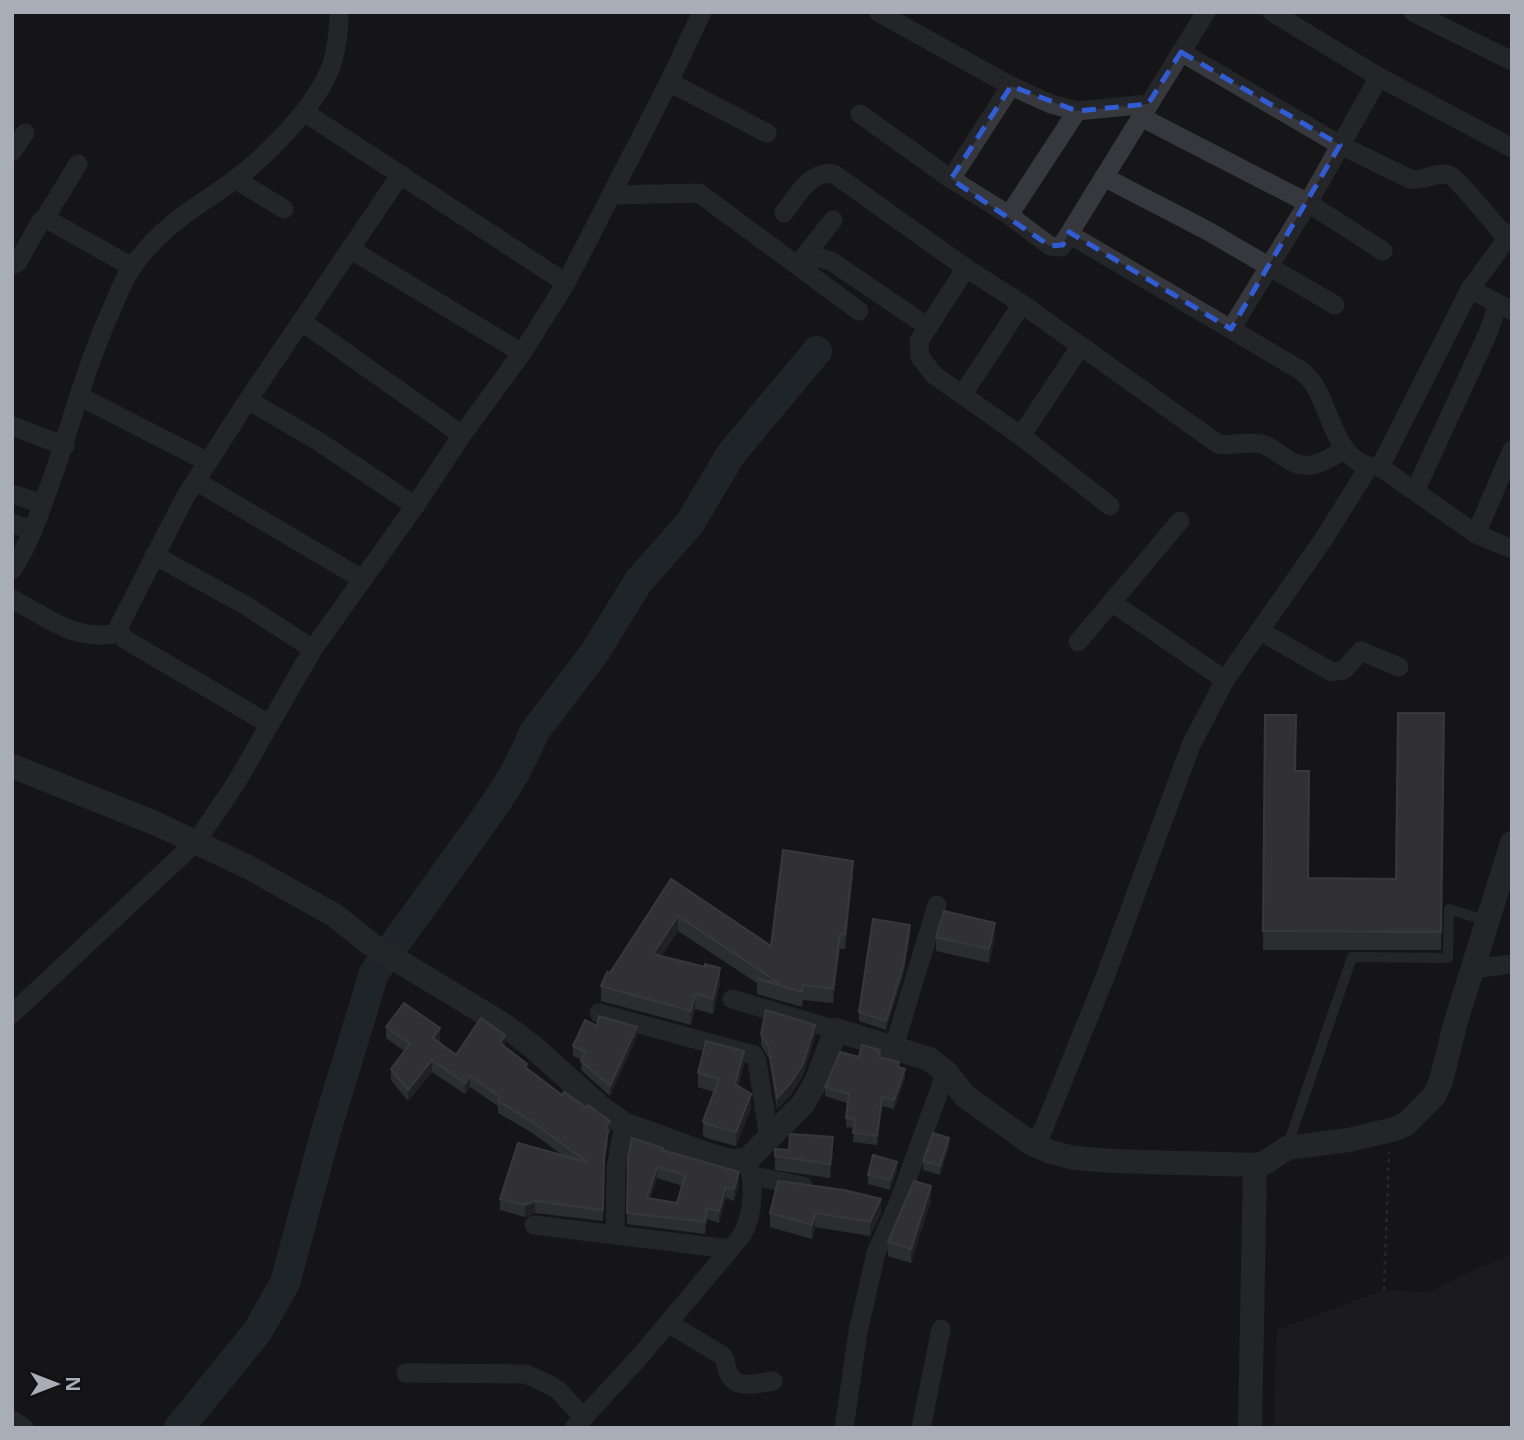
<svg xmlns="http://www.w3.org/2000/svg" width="1524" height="1440" font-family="'Noto Sans',sans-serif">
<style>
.built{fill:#222225}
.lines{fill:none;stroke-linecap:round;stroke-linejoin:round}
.river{stroke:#2c353c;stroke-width:30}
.path{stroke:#3d3f44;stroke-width:2.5;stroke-dasharray:3.5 5;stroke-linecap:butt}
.service{stroke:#37383d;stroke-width:10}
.minor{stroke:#37383d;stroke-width:19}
.tertiary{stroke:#37383d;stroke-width:24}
.wall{fill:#47494d;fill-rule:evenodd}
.shaded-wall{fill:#2f3033}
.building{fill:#525359;stroke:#5f6168;stroke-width:2;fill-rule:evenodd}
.marked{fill:none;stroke:#325cd3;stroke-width:5;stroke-dasharray:14 9;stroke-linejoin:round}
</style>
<rect width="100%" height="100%" fill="#161618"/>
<!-- built -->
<path class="built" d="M1512,1255V1428H1274L1277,1330L1384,1290L1428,1293L1478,1268Z"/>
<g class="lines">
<!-- river -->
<path class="river" d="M179,1428L257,1332L285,1283L326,1131L374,973L496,803L516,771L535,731L595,652L638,582L690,523L731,454L817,351"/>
<!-- path -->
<path class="path" d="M1384,1290L1389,1152"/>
<!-- service -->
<path class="service" d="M1287,1147L1352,957L1448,958L1449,909L1487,921"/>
<!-- minor -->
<g class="minor">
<path d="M878,12L1011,86"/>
<path d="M1272,12L1379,77L1512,148"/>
<path d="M1413,12L1512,61"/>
<path d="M1181,52L1340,145L1410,179C1424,182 1436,171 1449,175C1458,178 1497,228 1507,238"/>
<path d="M669,82L767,133"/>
<path d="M304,112L566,283"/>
<path d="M860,114L951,179L1009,215L1050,246L1061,247L1069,234L1302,371C1307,376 1313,381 1316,388C1332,416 1339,469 1380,467L1476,534L1512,549"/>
<path d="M1141,117L1308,203L1383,251"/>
<path d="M12,152L25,133"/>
<path d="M1104,177L1208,231L1335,305"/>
<path d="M235,179L284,209"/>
<path d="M951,179L1011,86L1051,104L1077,111L1148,104"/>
<path d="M612,195L699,193L859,311"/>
<path d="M784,213C797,196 810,170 834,174L966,268L1022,304L1218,444C1232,446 1249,441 1261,444C1270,446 1277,452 1284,457C1306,474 1323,462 1344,450"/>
<path d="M1009,215L1077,111"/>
<path d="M45,218L78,164"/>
<path d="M1069,234L1206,12"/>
<path d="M350,249L522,353"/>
<path d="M799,263L833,220"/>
<path d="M12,265L17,263L41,221L45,218L132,267"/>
<path d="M966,268L919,341L920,357L934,375L1021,436L1110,506"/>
<path d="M804,270L816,257L831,261L928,327"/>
<path d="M1470,289L1512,311"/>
<path d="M301,321L462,435"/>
<path d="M1231,329L1308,203L1379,77"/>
<path d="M963,394L1022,304"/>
<path d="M79,396L208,462"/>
<path d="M248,400L318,441L415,506"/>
<path d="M12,426L65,446"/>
<path d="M1021,436L1080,347"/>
<path d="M1380,467L1470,289L1512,232"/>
<path d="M196,481L362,579"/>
<path d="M1415,491L1488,333L1498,304"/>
<path d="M12,494L43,504"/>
<path d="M12,523L33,531"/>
<path d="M1476,534L1512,450"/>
<path d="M154,555L245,605L313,649"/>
<path d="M12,570C27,548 36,523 45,498C68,437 83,373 110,313C117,297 123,280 133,266C160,228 192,209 229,184C264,159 318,105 332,64C337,47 339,30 339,12"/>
<path d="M12,599C50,619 75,642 120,633"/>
<path d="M1113,603L1225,680"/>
<path d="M1260,631L1332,672L1344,670L1361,651L1399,667"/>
<path d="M1078,642L1180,521"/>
<path d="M269,724L126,640L120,633L119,626L184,499L248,400L401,174"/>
<path d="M1472,969L1512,964"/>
<path d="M732,999L836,1030"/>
<path d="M599,1013L754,1055L757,1061L769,1138"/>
<path d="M12,1014L196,842L236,783L313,649L415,506L462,435L522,353L566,283L669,82L702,12"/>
<path d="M894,1047L937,905"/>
<path d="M1032,1144L1043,1130L1105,977L1191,745L1225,680L1323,540L1368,468"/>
<path d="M753,1176L803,1186"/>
<path d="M534,1225L730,1249"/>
<path d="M615,1235L616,1168L624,1124"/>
<path d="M668,1323L723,1356C726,1361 726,1366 728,1372C735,1391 758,1383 773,1381"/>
<path d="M406,1373L526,1374L548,1384L558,1390L583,1417"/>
<path d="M12,1420L24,1428"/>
<path d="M574,1428L642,1354L742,1235C754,1213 755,1183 747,1160"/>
<path d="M844,1428L858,1332L876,1253L898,1204L946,1072"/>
<path d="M921,1428L941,1329"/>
</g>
<!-- tertiary -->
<g class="tertiary">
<path d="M12,766L157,824L252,869L334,915L372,945L504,1025L532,1046L600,1107L624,1124L706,1154L730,1161L747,1160L803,1104L816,1082L836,1030L929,1059L946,1072L965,1096L1032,1144L1051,1152L1074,1158L1113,1161L1255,1165L1266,1162L1287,1148L1349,1140L1395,1129L1406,1124L1434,1096L1441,1081L1456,1021L1512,843"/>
<path d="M1250,1428L1255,1165"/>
</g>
</g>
<!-- wall -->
<g class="wall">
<path d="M1444,713L1441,950H1263L1265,715L1296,771L1308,878L1396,879Z"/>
<path d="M853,876L845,949H840L833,1003L803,1000L802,1007L757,994V983L678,931L661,956L720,983L713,1014L695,1009L691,1025L601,1001V986L671,879L771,946Z"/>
<path d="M910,935L903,976L886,1030L859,1021V1012Z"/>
<path d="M936,937H995L989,963L936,951Z"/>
<path d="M597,1026L637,1036L610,1096L581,1070L582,1060L573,1056V1046Z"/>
<path d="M386,1027L440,1040L438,1042L456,1055L504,1047L527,1069L610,1132L608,1135V1142L604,1168L603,1221L535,1213L525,1217L500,1210V1199L562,1155L531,1132L498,1113V1106L470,1087L465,1094L432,1072L408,1101L391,1080V1069L404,1051L386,1038Z"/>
<path d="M761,1034L815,1037L803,1075L791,1095L777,1109L769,1059L761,1045Z"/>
<path d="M859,1057H880L899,1068L905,1078L894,1109L882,1106L877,1145L853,1142L854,1128L846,1127L847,1103L825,1096V1087Z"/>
<path d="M744,1065L738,1086L751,1108L736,1146L706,1138L703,1135V1121L714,1092L698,1087V1073Z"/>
<path d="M949,1147L940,1175L923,1170V1161Z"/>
<path d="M663,1150L739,1184L734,1201L726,1198L719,1223L707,1219L705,1234L627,1224L628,1158ZM657,1178L682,1186L677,1203L650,1199Z"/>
<path d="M833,1151L830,1178L775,1170V1156Z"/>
<path d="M897,1171L890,1190L868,1184V1175Z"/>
<path d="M931,1200L911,1263L888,1256V1242Z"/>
<path d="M770,1213H881L870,1236L815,1227L812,1239L770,1227Z"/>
</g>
<!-- shaded-wall -->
<g class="shaded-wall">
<path d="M853,861V876L845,949V935Z"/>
<path d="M678,916V931L653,969V954Z"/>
<path d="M995,923V937L989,963V949Z"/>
<path d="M910,925V935L903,976L886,1030V1021Z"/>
<path d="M840,934V949L833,1003V989Z"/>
<path d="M720,968V983L713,1014V999Z"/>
<path d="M695,994V1009L691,1025V1011Z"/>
<path d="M815,1025V1037L803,1075L791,1095L777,1109V1098Z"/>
<path d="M637,1027V1036L610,1096V1086Z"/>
<path d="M440,1028V1040L433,1049V1038Z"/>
<path d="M505,1035V1046L500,1055V1043Z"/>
<path d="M744,1051V1065L735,1098V1084Z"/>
<path d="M432,1060V1072L408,1101V1090Z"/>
<path d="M905,1069V1078L894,1109V1100Z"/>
<path d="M470,1076V1087L465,1094V1083Z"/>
<path d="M751,1094V1108L736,1146V1132Z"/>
<path d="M882,1097V1106L877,1145V1136Z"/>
<path d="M610,1121V1132L608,1135V1142L604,1168L603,1221L604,1156L605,1129Z"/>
<path d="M833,1137V1151L830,1178V1164Z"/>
<path d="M949,1138V1147L940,1175V1166Z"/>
<path d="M897,1162V1171L890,1190V1180Z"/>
<path d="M657,1167V1178L647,1210V1198Z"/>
<path d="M739,1172V1184L734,1201V1189Z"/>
<path d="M931,1186V1200L911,1263V1249Z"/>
<path d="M726,1187V1198L719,1223V1211Z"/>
<path d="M881,1199V1213L870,1236V1222Z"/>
<path d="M535,1201V1213L525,1217V1205Z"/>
<path d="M707,1208V1219L705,1234V1222Z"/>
<path d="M815,1213V1227L812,1239V1225Z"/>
</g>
<!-- building -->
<g class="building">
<path d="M1398,713H1444L1441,932L1263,931L1265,715H1296L1295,771H1309L1308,878L1396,879Z"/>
<path d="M783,850L853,861L845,935L840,934L833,989L803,985L802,992L757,979L779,983L678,916L653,954L705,967V964L720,968L713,999L695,994L691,1011L601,986L607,972L610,973L671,879L771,946Z"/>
<path d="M944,911L995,923L989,949L936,937Z"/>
<path d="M873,919L910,925L903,967L886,1021L859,1012Z"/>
<path d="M404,1003L440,1028L433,1038L456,1055L481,1018L505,1035L500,1043L527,1064L525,1067L562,1095L564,1092L587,1108L588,1105L610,1121L605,1129L608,1130L604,1156L603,1210L535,1201L525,1205L500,1199L518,1143L587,1162L531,1121L498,1101L500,1097L470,1076L465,1083L432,1060L408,1090L391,1069L410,1044L386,1027Z"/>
<path d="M766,1010L815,1025L803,1064L791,1083L777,1098L769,1048L761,1034Z"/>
<path d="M599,1016L637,1027L610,1086L581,1061L585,1052L573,1046L585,1020L597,1026Z"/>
<path d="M706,1041L744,1051L735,1084L751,1094L736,1132L706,1124L703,1121L719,1079L698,1073Z"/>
<path d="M862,1045L880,1050L879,1057L899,1062L898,1067L905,1069L894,1100L882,1097L877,1136L853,1133L855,1119L846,1118L849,1094L825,1087L840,1052L859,1057Z"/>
<path d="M933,1133L949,1138L940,1166L923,1161Z"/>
<path d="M790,1134L833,1137L830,1164L775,1156V1149L789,1150Z"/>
<path d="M632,1138L663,1148L662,1150L739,1172L734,1189L726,1187L719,1211L707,1208L705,1222L627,1213L628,1158ZM657,1167L685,1175L677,1203L647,1198Z"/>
<path d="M873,1155L897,1162L890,1180L868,1175Z"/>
<path d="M778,1181L844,1190L881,1199L870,1222L815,1213L812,1225L770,1213Z"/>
<path d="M914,1181L931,1186L911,1249L888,1242Z"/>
</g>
<!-- marked area -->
<path d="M0 0H1524V1440H0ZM1181,52L1340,145L1231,329L1069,232L1063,245L1050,246L951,179L1011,86L1077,111L1148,104Z" fill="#161618" fill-opacity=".55" fill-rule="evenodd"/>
<path class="marked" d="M1181,52L1340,145L1231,329L1069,232L1063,245L1050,246L951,179L1011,86L1077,111L1148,104Z"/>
<!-- border -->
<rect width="1524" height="1440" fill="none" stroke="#a8adb8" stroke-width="28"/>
<!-- north arrow -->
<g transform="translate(56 1384) rotate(90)" stroke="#111113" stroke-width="5" paint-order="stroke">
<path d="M0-5L12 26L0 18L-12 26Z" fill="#a8adb8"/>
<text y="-10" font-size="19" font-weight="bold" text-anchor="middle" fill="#a8adb8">N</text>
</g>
</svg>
